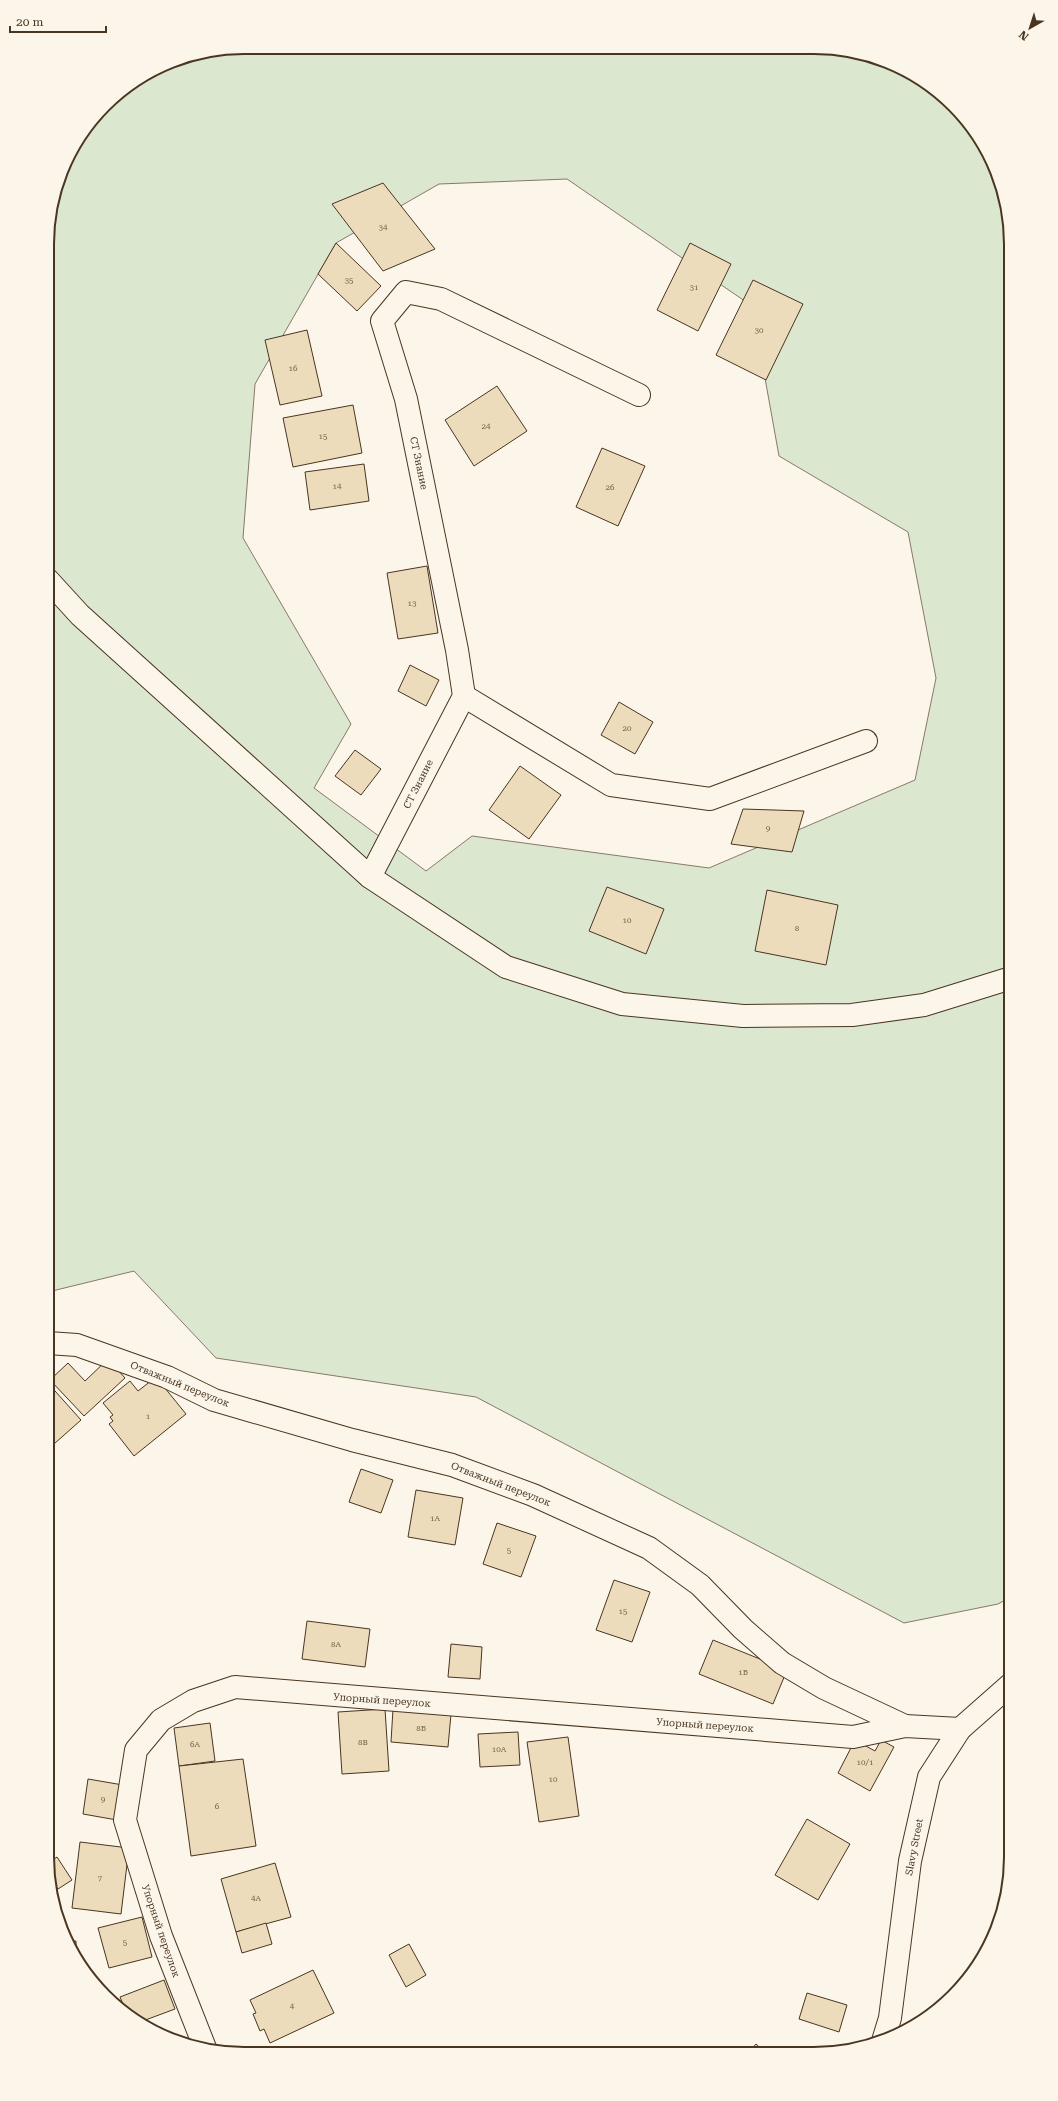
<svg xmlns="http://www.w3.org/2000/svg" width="1058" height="2101" font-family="'Roboto Serif',serif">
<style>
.green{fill:#dce7d0;stroke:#887966;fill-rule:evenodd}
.building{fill:#ecdcbc;stroke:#4a3520}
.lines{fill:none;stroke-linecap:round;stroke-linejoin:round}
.minor-casing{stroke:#4a3520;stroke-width:24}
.minor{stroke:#fbf6e9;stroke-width:22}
.labels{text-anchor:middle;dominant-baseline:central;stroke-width:3;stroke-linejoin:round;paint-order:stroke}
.number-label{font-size:8px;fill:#725f47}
.street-label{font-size:10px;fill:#4a3520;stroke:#fbf6e9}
.rim{fill:none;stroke:#4a3520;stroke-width:2}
</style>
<rect width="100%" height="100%" fill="#fbf6e9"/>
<!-- green -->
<path class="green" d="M244,47L852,51L901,67L944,96L978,135L1001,181L1011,244V1597L998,1604L904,1623L476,1397L216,1358L134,1271L48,1292L49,219L67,157L114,96L169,62ZM567,179L752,306L779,456L908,532L936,678L915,780L709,868L472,836L426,871L314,788L351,724L243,538L255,384L336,243L439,184Z"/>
<!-- building -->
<g class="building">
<path d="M383,183L435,249L383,271L332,204Z"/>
<path d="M336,243L381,286L357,311L318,274Z"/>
<path d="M690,243L731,264L698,331L657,310Z"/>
<path d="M753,280L803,304L766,380L716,355Z"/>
<path d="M307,330L322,396L280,405L265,340Z"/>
<path d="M497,386L527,431L474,466L445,420Z"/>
<path d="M353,405L362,453L293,467L283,418Z"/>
<path d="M602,448L645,466L618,526L576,507Z"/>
<path d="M364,464L369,501L310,510L305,472Z"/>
<path d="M427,566L438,633L398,639L387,573Z"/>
<path d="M410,665L439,680L426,706L398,691Z"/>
<path d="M619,702L653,722L635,754L601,735Z"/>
<path d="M355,750L381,769L361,795L335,776Z"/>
<path d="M520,766L561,795L529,839L489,810Z"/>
<path d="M743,809L804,811L792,852L731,844Z"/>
<path d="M607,887L664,909L646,954L589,931Z"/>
<path d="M767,890L838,905L826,965L755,951Z"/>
<path d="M108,1359L125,1378L84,1416L50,1380L68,1363L85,1381Z"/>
<path d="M156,1377L186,1414L134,1456L109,1424L113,1421L110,1417L113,1415L103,1403L130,1381L138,1391Z"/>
<path d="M47,1382L81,1420L54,1444L47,1436Z"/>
<path d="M361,1469L393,1480L381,1513L349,1502Z"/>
<path d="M416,1490L463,1498L455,1545L408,1537Z"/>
<path d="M497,1523L536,1536L521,1577L483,1564Z"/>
<path d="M614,1580L650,1592L632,1642L596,1630Z"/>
<path d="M307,1621L370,1629L365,1667L302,1659Z"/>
<path d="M713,1640L787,1670L773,1704L699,1674Z"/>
<path d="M451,1644L482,1647L480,1679L448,1677Z"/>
<path d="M385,1709L389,1771L342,1774L338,1712Z"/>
<path d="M393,1709L451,1714L448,1747L391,1742Z"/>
<path d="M210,1723L215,1761L179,1766L174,1728Z"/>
<path d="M518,1732L520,1765L480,1767L478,1734Z"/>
<path d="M568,1737L579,1816L539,1822L527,1742Z"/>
<path d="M855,1740L875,1751L881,1740L894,1747L870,1791L838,1773Z"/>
<path d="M243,1759L256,1846L191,1856L179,1766Z"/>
<path d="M88,1779L123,1785L117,1820L83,1814Z"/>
<path d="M807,1819L850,1844L818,1900L775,1875Z"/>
<path d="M80,1842L129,1848L121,1914L72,1908Z"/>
<path d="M57,1857L72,1880L58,1889L50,1878L48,1863Z"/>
<path d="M275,1863L291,1917L236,1932L221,1879Z"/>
<path d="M142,1917L152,1957L109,1968L98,1928Z"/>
<path d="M266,1923L272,1944L242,1953L236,1932Z"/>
<path d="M68,1941H76V1958Z"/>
<path d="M409,1944L426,1975L406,1987L389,1955Z"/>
<path d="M313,1970L334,2013L270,2043L264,2029L260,2031L253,2014L256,2013L250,2000Z"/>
<path d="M164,1980L175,2009L140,2022L127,2014L120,1997Z"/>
<path d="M807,1993L847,2005L839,2032L799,2019Z"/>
<path d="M756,2044L767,2054H747Z"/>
</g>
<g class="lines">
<defs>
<g id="minor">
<path d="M48,580L80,615L370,877L506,967L622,1004L743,1016L852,1015L924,1005L1011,978"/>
<path d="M464,696L611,785L710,799L866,741"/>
<path d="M370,877L464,696L457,650L406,399L382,321L406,292L441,299L639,395"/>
<path d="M48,1343L77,1345L167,1377L214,1400L352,1440L452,1465L533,1495L649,1548L700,1585L743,1629L782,1663L824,1688L905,1726"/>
<path d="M883,2041L890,2018L910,1861L929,1777L960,1729L1011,1684"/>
<path d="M205,2048L161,1936L125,1820L136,1750L161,1720L193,1701L235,1687L853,1737L905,1726L960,1729"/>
</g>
</defs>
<!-- minor casing -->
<use href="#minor" class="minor-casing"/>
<!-- minor -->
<use href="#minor" class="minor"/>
</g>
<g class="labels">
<!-- number labels -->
<g class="number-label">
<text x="383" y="227">34</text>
<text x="349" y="280">35</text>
<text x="694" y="287">31</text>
<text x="759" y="330">30</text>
<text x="293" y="368">16</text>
<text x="486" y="426">24</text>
<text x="323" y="436">15</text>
<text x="337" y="486">14</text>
<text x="610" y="487">26</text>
<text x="412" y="603">13</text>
<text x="627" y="728">20</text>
<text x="768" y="828">9</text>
<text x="627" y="920">10</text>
<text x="797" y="928">8</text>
<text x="148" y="1416">1</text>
<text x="435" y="1518">1А</text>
<text x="509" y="1550">5</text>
<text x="623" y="1611">15</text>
<text x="336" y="1644">8А</text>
<text x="743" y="1672">1Б</text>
<text x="421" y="1728">8Б</text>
<text x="363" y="1742">8В</text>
<text x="195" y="1744">6А</text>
<text x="499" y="1749">10А</text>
<text x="865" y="1762">10/1</text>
<text x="553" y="1779">10</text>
<text x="103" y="1799">9</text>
<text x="217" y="1806">6</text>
<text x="100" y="1878">7</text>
<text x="256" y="1898">4А</text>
<text x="125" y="1942">5</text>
<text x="292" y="2006">4</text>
</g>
<!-- street labels -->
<g class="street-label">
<text transform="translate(419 463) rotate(78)">СТ Знание</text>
<text transform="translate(418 784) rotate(-63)">СТ Знание</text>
<text transform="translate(180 1384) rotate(22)">Отважный переулок</text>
<text transform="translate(501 1484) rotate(21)">Отважный переулок</text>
<text transform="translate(382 1700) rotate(4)">Упорный переулок</text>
<text transform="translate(705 1725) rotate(4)">Упорный переулок</text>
<text transform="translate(914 1847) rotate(-79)">Slavy Street</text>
<text transform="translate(161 1931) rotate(71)">Упорный переулок</text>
</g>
</g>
<!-- crop -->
<path d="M0 0H1058V2101H0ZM244 54H814A190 190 0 0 1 1004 244V1857A190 190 0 0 1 814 2047H244A190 190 0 0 1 54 1857V244A190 190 0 0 1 244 54Z" fill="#fbf6e9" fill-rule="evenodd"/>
<path class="rim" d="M244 54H814A190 190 0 0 1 1004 244V1857A190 190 0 0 1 814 2047H244A190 190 0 0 1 54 1857V244A190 190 0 0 1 244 54Z"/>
<!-- north arrow -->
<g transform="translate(1030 28) rotate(219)" stroke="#fbf6e9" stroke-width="3" paint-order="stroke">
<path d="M0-3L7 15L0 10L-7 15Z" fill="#4a3520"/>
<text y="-6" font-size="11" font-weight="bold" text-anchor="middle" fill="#4a3520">N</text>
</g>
<!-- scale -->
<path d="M10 26v6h96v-6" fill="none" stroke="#4a3520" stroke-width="2"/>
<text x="16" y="26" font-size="12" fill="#4a3520" stroke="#fbf6e9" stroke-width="3" paint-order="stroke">20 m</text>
</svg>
